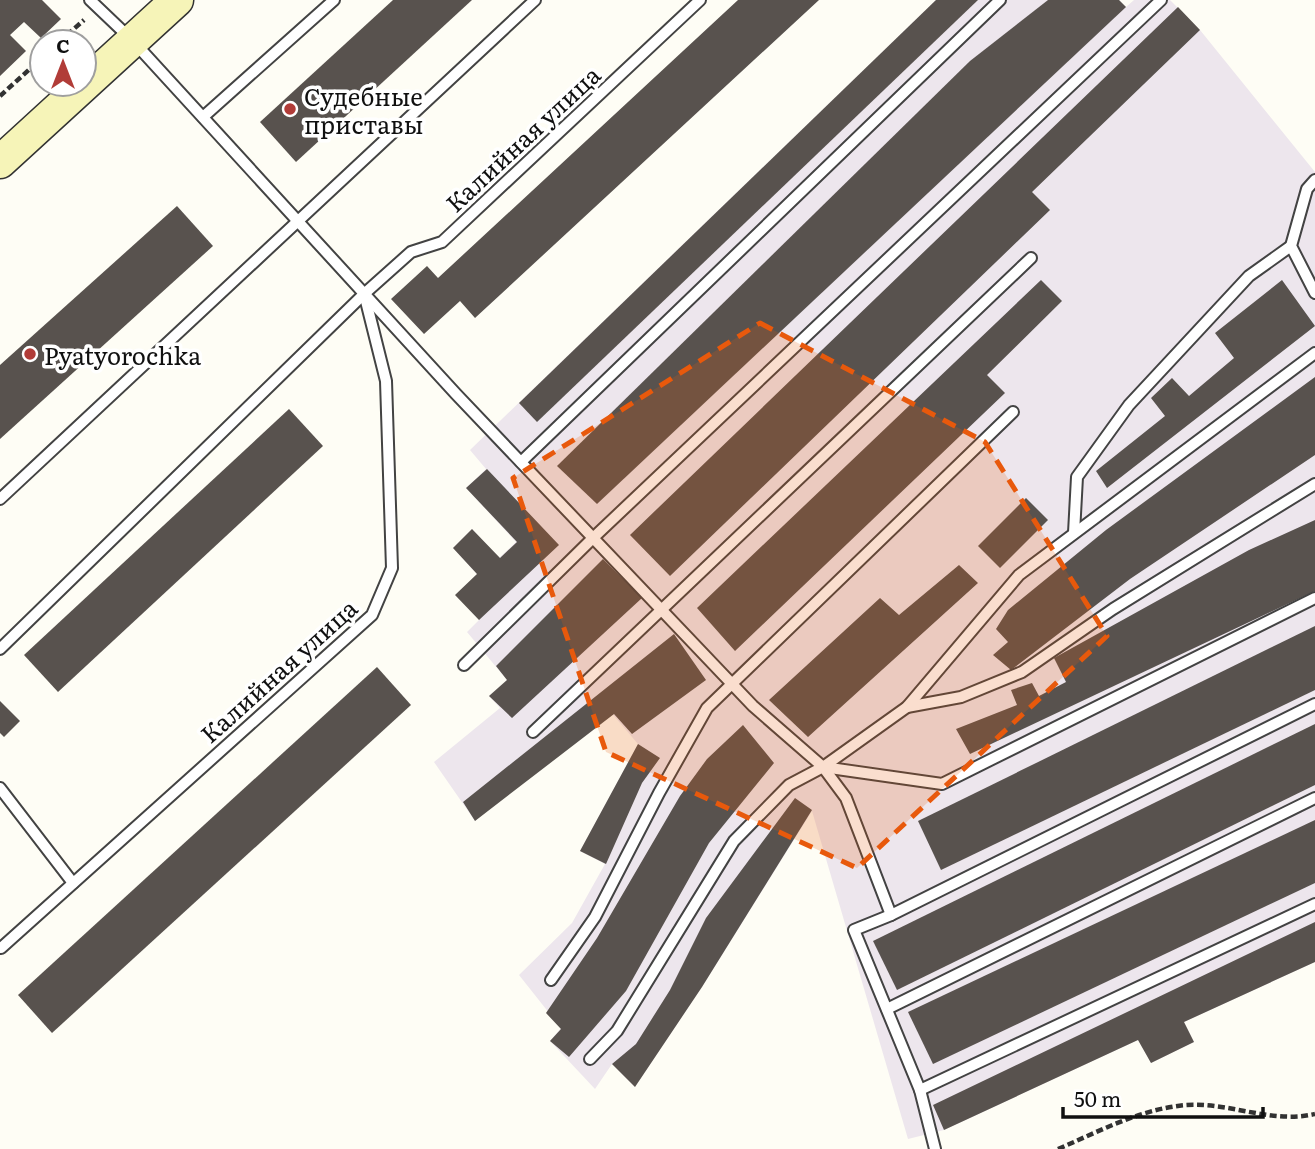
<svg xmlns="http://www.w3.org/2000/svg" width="1315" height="1149" font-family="Literata,serif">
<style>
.industrial{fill:#ede6ed}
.building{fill:#58524e}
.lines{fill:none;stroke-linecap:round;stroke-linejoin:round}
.service-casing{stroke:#434343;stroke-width:14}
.secondary-casing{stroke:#323232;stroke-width:35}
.path{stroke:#323232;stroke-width:4.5;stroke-dasharray:7 3.5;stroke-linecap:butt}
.service{stroke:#fff;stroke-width:10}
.secondary{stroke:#f6f4b8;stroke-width:32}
.marked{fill:#e8590c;fill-opacity:0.2;stroke:#e8590c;stroke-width:5;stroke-dasharray:14 9;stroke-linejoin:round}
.poi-dot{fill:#b13c38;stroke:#fff;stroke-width:2.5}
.labels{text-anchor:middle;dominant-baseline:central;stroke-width:7;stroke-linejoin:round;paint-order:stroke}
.poi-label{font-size:24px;fill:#101010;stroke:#fff;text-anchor:start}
.street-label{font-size:24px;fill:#101010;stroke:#fff}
</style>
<rect width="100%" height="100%" fill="#fefdf5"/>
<!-- industrial -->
<path class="industrial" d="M936,0H1119L1126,7L1134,0H1170L1200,30L1315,172V962L1184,1022L1194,1042L1151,1063L1138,1040L944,1130L908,1139L812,811L702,987L635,1087L612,1064L595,1089L550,1041L561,1028L519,975L572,923L605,864L580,851L638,744L609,710L475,821L434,762L500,708L489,696L507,680L467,632L479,620L477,574L453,548L472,529L499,558L516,542L466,488L486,469L470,450Z"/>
<!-- building -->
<g class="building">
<path d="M0,0H42L61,19L41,38L24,22L10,35L26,51L0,76Z"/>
<path d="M393,0H472L296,162L260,122Z"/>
<path d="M738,0H819L475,318L460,301L424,334L391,299L427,266L438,278Z"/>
<path d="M936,0H978L537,422L519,403Z"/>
<path d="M1048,0H1119L1126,7L597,504L557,466L970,61Z"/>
<path d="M1178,7L1200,30L1032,192L1050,210L670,576L630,535Z"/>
<path d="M177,206L213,246L0,439V365Z"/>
<path d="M1041,280L1062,301L987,375L1005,393L735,651L697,608Z"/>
<path d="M1282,280L1315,326L1107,488L1096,471L1165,416L1151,398L1172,378L1189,396L1234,358L1215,333Z"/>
<path d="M1315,377V455L1130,579L1011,670L993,655L1008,642L996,629L1008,610L1106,530Z"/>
<path d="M289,409L323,446L58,692L24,655Z"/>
<path d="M487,469L559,545L479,620L455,595L477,574L453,548L472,529L500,558L517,542L466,488Z"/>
<path d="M1026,498L1048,520L1000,568L978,546Z"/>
<path d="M1315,520V591L970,754L956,729L1017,705L1011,690L1032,683L1039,696L1066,682L1054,658L1249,550Z"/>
<path d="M603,559L642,598L512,718L489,696L507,680L496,666Z"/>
<path d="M959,565L978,583L808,737L769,700L880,598L899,615Z"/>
<path d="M1315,626V690L941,870L918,821Z"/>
<path d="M674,634L706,680L632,734L614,714L475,821L463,802Z"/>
<path d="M377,667L411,705L52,1033L18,995Z"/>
<path d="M0,701L20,721L4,737L0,733Z"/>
<path d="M1315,724V785L897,990L873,941Z"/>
<path d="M743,725L774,763L709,843L626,991L569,1057L550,1041L561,1029L546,1013L597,938L680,796L707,759Z"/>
<path d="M638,744L660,758L642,783L606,864L580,851Z"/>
<path d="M795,798L812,810L702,987L635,1087L612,1064L636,1044L670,990L706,918Z"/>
<path d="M1315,820V883L933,1064L908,1012Z"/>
<path d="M1315,922V962L1184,1022L1194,1042L1151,1063L1138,1040L944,1130L933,1105Z"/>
</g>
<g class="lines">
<defs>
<g id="service">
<path d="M90,0L132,40L456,394L753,706L823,767L846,798L891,915"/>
<path d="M203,117L334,0"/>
<path d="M1315,180L1307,189L1291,246L1315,293"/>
<path d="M521,462L1000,0"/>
<path d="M0,499L535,0"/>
<path d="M1074,533L1077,477L1129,405L1249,276L1291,246"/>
<path d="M0,649L364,294L411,252L442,242L700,0"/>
<path d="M464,665L593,538L1161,0"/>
<path d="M1315,704L891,915L854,930L920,1090L1315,904"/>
<path d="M907,707L961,697L1022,672L1113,609L1315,484"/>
<path d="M533,732L1031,258"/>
<path d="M823,767L942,784L1315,598"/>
<path d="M0,788L73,883"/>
<path d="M1,948L372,615L392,568L386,381L365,297"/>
<path d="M551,980L595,917L659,793L707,708L1013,412"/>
<path d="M887,1009L1315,798"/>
<path d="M590,1059L617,1031L734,841L789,785L823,767L907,707L1019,575L1315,353"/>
<path d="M920,1090L935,1149"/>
</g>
<path id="secondary" d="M0,162L177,0"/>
</defs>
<!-- service casing -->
<use href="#service" class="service-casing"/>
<!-- secondary casing -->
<use href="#secondary" class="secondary-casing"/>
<!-- path -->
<g class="path">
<path d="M59,42L84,20"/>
<path d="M0,96L42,58"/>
<path d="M1058,1149C1100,1131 1140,1109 1186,1105C1230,1102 1271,1124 1315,1114"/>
</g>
<!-- service -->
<use href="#service" class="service"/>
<!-- secondary -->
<use href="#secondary" class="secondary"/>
</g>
<!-- marked area -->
<path class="marked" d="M760,323L985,442L1107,636L857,868L606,752L513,478Z"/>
<!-- markers -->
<g class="poi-dot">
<circle cx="290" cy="109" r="7"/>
<circle cx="30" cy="354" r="7"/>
</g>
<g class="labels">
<!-- poi labels -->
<g class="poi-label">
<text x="304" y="95">Судебные<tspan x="304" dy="28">приставы</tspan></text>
<text x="44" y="354">Pyatyorochka</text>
</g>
<!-- street labels -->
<g class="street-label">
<text transform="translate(522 138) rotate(-43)">Калийная улица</text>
<text transform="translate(278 670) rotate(-42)">Калийная улица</text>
</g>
</g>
<!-- north arrow -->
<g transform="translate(63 63)"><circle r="33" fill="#ffffff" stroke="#9f9f9f" stroke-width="2"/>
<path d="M0-5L12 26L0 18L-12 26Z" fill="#b13c38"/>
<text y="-10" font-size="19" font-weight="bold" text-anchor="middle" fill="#101010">С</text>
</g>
<!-- scale -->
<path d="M1063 1107v10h200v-10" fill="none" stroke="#101010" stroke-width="3.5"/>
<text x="1074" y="1107" font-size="21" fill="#101010" stroke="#ffffff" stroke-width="5" paint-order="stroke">50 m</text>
</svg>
